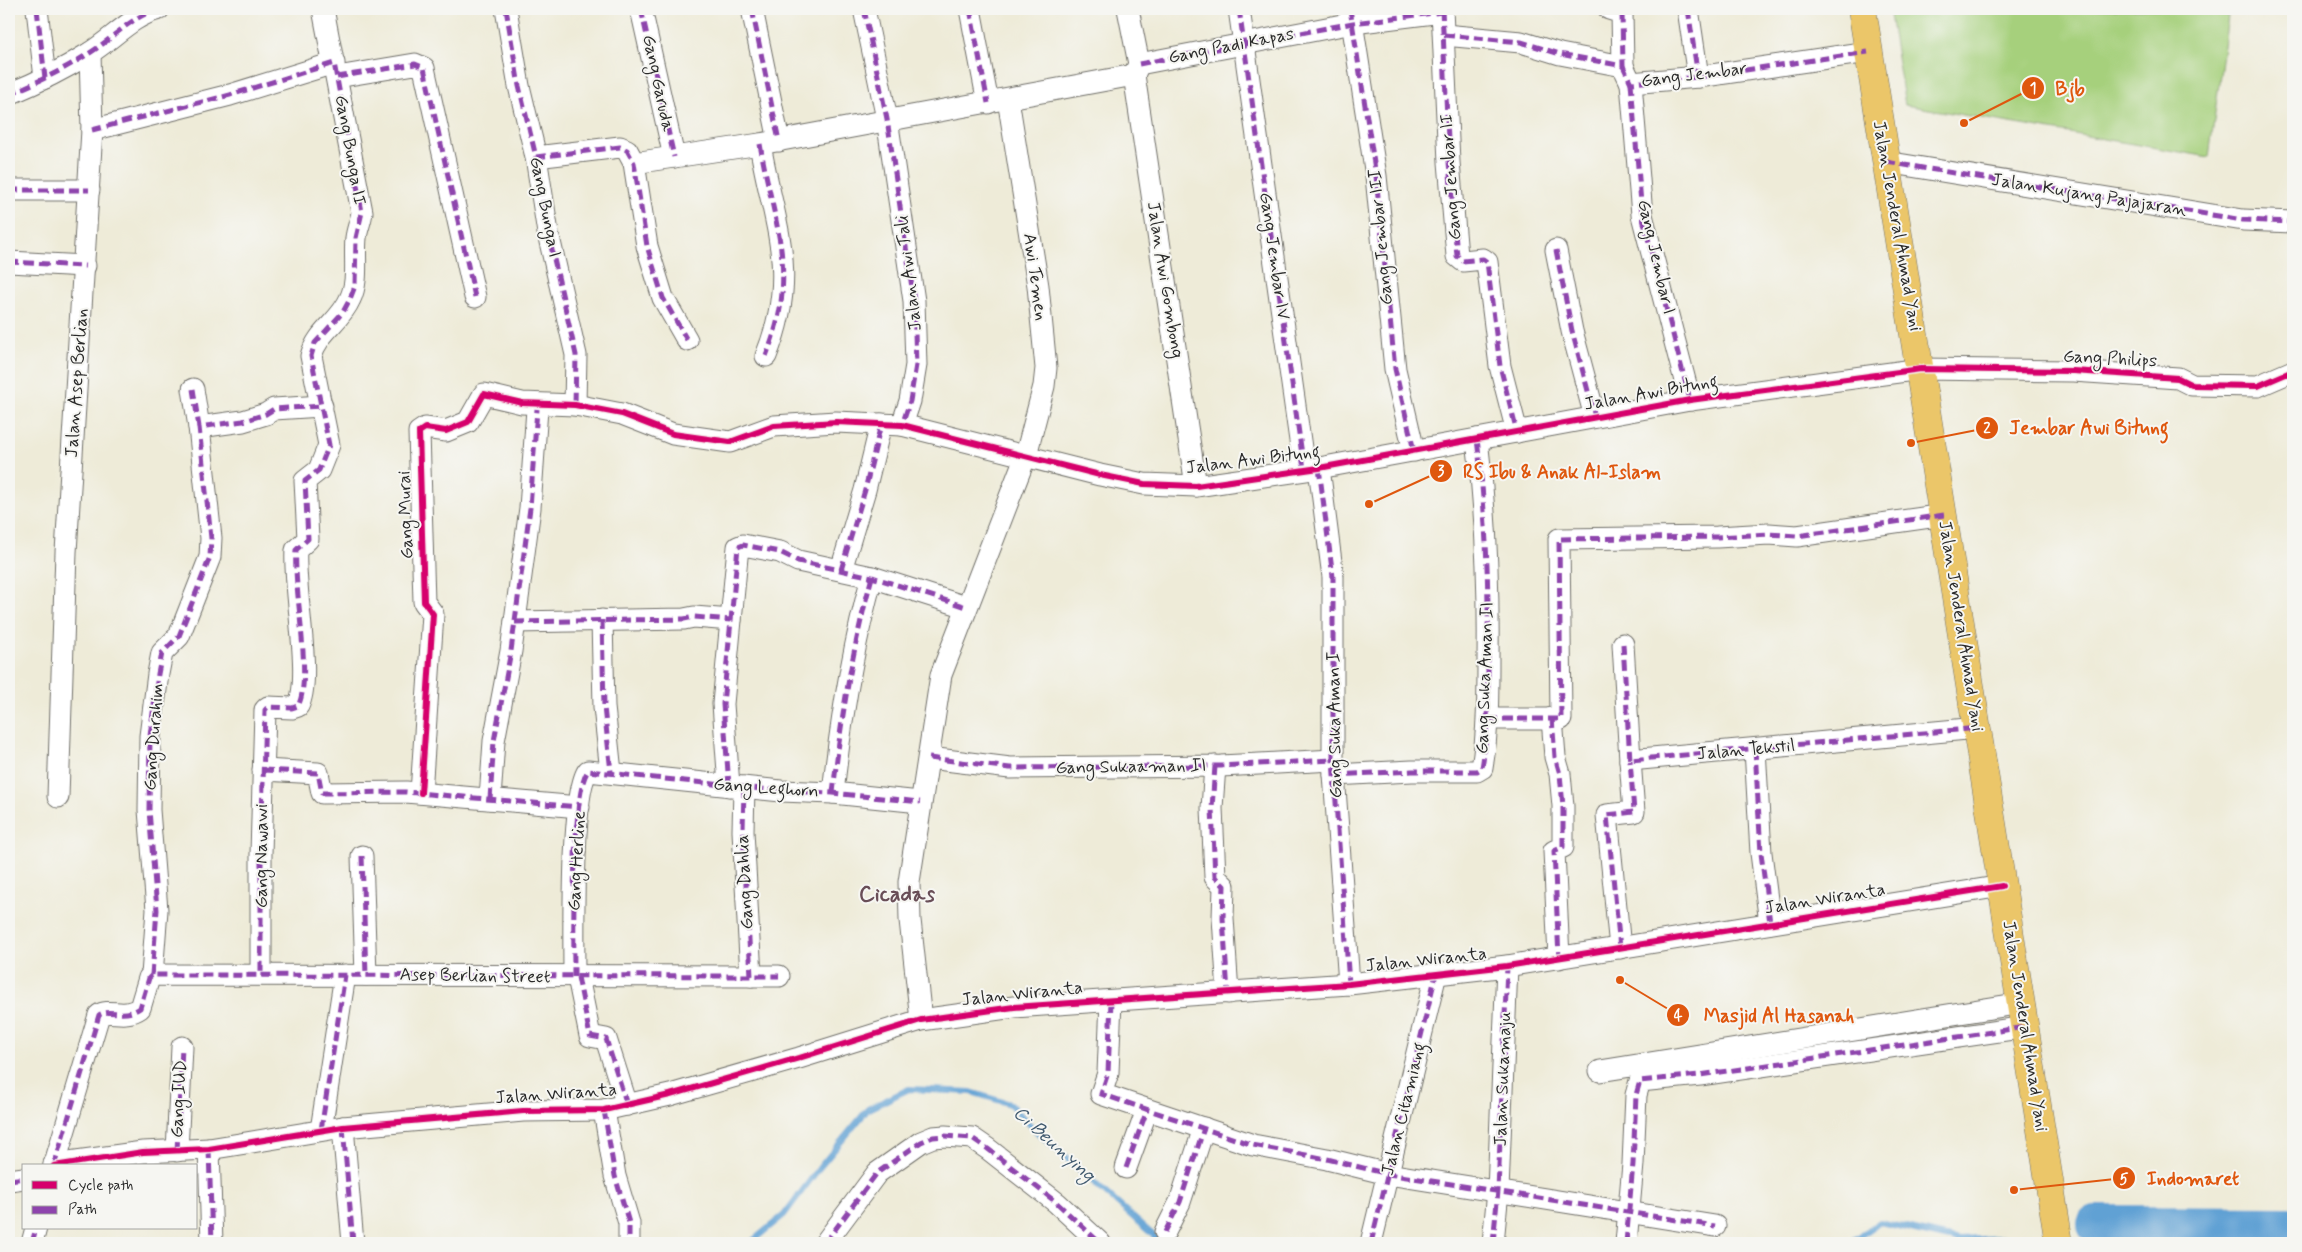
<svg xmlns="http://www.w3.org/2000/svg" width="2302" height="1252" font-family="Mynerve,sans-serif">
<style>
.green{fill:#a6d07b;stroke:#687e53}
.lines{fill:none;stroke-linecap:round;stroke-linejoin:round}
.stream{stroke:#61a1d4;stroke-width:6}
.river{stroke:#61a1d4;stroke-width:38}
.minor-casing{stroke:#6f6e68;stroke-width:23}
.primary-casing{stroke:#6f6e68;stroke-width:29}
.minor{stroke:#fff;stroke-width:21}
.primary{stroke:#ebc669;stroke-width:28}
.quiet{stroke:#8e44ad;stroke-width:5;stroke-dasharray:10 5;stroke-linecap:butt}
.cycleway-casing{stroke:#f6f6f2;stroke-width:9}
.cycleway{stroke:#d6006c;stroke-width:6}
.labels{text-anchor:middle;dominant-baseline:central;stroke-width:4;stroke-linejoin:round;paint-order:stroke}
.street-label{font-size:18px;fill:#2b2b2b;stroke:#f6f6f2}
.water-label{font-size:19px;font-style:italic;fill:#415a6f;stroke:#f6f6f2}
.district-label{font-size:22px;font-weight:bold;fill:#694e57;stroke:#f6f6f2}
.leader{fill:none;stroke:#df570e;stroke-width:2}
.callout-dot{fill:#df570e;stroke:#f6f6f2;stroke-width:2}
.mark-label{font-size:15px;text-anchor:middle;font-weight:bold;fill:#fff}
.callout-label{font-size:19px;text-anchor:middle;font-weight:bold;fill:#df570e;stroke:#f6f6f2;stroke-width:4;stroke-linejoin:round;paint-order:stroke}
</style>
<rect width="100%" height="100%" fill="#f6f6f2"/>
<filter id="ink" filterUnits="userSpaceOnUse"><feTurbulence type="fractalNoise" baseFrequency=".02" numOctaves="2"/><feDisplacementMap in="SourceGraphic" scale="10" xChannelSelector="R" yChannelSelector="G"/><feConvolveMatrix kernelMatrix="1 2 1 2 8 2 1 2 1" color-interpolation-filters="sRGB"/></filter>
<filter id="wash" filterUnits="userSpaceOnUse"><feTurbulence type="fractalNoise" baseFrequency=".0096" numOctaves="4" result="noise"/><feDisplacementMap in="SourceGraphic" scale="20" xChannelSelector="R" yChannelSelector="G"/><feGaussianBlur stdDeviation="1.12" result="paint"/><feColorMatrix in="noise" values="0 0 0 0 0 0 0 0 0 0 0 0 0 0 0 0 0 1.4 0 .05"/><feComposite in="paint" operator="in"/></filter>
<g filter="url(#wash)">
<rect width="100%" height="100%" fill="#eeebd8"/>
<!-- green -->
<path class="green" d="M1889,9H2229L2209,157L1905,105Z"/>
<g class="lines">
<!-- stream -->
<g class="stream">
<path d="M750,1243L784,1215L820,1167L868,1109L909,1089L971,1092L1010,1104L1037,1132L1162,1243"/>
<path d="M1850,1243L1880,1222L1959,1240L2031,1237"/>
</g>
<!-- river -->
<path class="river" d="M2096,1224L2287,1225L2293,1228"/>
</g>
</g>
<g filter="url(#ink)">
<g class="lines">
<defs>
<g id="minor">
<path d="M37,9L45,78"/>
<path d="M506,9L519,86L536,157L548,233L576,355L575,405"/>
<path d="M641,9L674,157"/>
<path d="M752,9L779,141"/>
<path d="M864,9L887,119L914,301L916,365L910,401L902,425"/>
<path d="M970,9L988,103"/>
<path d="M1128,9L1139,64L1134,75"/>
<path d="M1239,9L1304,469"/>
<path d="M1350,9L1376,176L1395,369L1414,451"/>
<path d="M1442,9L1449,162L1457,256L1463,261L1483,259L1487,262L1500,366L1517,432"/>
<path d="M1609,9L1622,13L1623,66"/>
<path d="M1688,9L1698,77"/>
<path d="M1444,35L1521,42L1560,54L1623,66L1631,83L1698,77L1868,52"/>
<path d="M1139,64L1353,23L1442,12"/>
<path d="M1134,75L1196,486"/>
<path d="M337,77L415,64L424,68L475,297"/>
<path d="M1631,83L1642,215L1690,400"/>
<path d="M9,94C36,83 63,70 88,54C113,39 131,16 159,9"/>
<path d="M92,130L230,95L334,63"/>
<path d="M760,144C774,227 800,272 766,356"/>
<path d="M536,157L620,147L627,150L634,163L647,246L663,298L687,340"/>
<path d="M1886,162L2243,220L2293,222"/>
<path d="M634,163L760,144L1134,75"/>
<path d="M9,190H89"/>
<path d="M1556,250L1572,331L1595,417"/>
<path d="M9,262L85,266"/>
<path d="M193,389L199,427"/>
<path d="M1319,468L1333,577V760L1349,984"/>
<path d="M841,570L865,490L881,424"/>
<path d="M602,620L604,707L611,772"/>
<path d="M515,622L684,619L694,617L731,620"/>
<path d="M1623,644L1630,760L1978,728"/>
<path d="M1552,718L1555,757L1560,774L1563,806V847L1554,851L1559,958"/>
<path d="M1488,719H1561L1559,539L1717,537L1769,534L1797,536L1944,515"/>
<path d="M1755,749L1761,853L1770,923"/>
<path d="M929,758L1010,768L1221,766L1333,760"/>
<path d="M1215,766L1212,808L1215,877L1224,886L1223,918L1228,993"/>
<path d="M263,770L318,773L322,793L406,792L579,807"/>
<path d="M1334,775L1412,771H1477L1482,768C1488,732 1488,695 1488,659C1489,585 1486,512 1477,439"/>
<path d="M729,786L723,704L738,547L743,545L780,552L798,561L872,577L966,607"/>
<path d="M744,787L743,831L751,976"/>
<path d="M421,793L433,614L424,602L419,432L425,428L446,431L468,422L484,394L522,403L575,405L622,414L673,434L730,442L774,426L836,422L902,425L1100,475L1144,484L1196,486L1319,468L1690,400L1921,369L2073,371L2178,378L2192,385L2258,386L2293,371"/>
<path d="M833,793C841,718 852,650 872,577"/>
<path d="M58,797L66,552L92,130L90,53"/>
<path d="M490,799L494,741L511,651L530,508L537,409"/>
<path d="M362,856L366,975"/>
<path d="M1620,948L1607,815L1634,812L1630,760"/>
<path d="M261,974V854L265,710L268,707L292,708L298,706C313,678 293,589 296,550L308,539L305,481L319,470L329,445L311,356C318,331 340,322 350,299C359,281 354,258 356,238C357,229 361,221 362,212L323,9"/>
<path d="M152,975L157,910L149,810L150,736L158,674L162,653L179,636L210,557L211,538L199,427L243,421L266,414L274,409L322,406"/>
<path d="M574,977C574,943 571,791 588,771L781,791L833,793L920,802"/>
<path d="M578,977L590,1036L606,1039L627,1105"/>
<path d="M1111,1001L1108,1073L1101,1094L1253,1145L1327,1159L1388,1174L1715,1226"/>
<path d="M921,1020L910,920L909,882L941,675L1026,455L1044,386L1046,368L1038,286L1008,99"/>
<path d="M1600,1071L2022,1003"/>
<path d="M604,1110L615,1176L629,1223V1243"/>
<path d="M343,1127L353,1243"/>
<path d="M321,1130L345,975"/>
<path d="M209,1149L212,1243"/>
<path d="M177,1151L182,1047"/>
<path d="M54,1164L143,1152L209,1149L343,1127L523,1111L604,1110L670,1095L799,1058L921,1020L1014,1007L1349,984L1507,966L2002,886"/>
<path d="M54,1166L99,1015C110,1008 124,1019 140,1008L149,978L152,975L779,976"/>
<path d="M1126,1168L1147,1110"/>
<path d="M9,1180L24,1178"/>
<path d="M1165,1232L1180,1202L1204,1128"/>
<path d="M32,1243L36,1228"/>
<path d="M825,1243L877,1173L921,1142L933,1137L945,1136L972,1138L988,1149L1057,1203L1100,1243"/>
<path d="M1371,1243L1436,974"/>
<path d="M1493,1243L1498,1191L1507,966"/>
<path d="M1626,1243L1633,1164L1636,1095L1640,1081L1700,1075L2026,1027"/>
</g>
<path id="primary" d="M1862,9L2059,1243"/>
</defs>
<!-- minor casing -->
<use href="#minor" class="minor-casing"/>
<!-- primary casing -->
<use href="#primary" class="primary-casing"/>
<!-- minor -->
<use href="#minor" class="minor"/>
<!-- primary -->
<use href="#primary" class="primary"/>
<!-- quiet -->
<g class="quiet">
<path d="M37,9L45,78"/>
<path d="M506,9L519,86L536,157L548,233L576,355L575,405"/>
<path d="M641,9L674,157"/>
<path d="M752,9L779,141"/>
<path d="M864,9L887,119L914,301L916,365L910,401L902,425"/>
<path d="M970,9L988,103"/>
<path d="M1239,9L1304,469"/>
<path d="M1350,9L1376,176L1395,369L1414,451"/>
<path d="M1442,9L1449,162L1457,256L1463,261L1483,259L1487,262L1500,366L1517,432"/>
<path d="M1609,9L1622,13L1623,66"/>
<path d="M1688,9L1698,77"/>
<path d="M1444,35L1521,42L1560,54L1623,66L1631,83L1698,77L1868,52"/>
<path d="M1139,64L1353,23L1442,12"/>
<path d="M337,77L415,64L424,68L475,297"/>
<path d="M1631,83L1642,215L1690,400"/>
<path d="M9,94C36,83 63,70 88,54C113,39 131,16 159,9"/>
<path d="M92,130L230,95L334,63L362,212L356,238L355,286L350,299L343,312L315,343L311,356L329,445L319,470L305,481L308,539L296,550C293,589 313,678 298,706L292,708L268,707L265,710L261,854V974"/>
<path d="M760,144C774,227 800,272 766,356"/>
<path d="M536,157L620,147L627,150L634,163L647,246L663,298L687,340"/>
<path d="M1886,162L2243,220L2293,222"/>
<path d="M9,190H89"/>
<path d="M1556,250L1572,331L1595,417"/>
<path d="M9,262L85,266"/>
<path d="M193,389L199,427"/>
<path d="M1319,468L1333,577V760L1349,984"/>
<path d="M841,570L865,490L881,424H878"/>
<path d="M602,620L604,707L611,772"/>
<path d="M515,622L684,619L694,617L731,620"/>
<path d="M1623,644L1630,760L1978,728"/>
<path d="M1552,718L1555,757L1560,774L1563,806V847L1554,851L1559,958"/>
<path d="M1488,719H1561L1559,539L1717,537L1769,534L1797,536L1944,515"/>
<path d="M1755,749L1761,853L1770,923"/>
<path d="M929,758L1010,768L1221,766L1333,760"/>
<path d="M1215,766L1212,808L1215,877L1224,886L1223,918L1228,993"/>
<path d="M263,770L318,773L322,793L406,792L579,807"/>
<path d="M1334,775L1412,771H1477L1482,768C1488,732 1488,695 1488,659C1489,585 1486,512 1477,439"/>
<path d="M729,786L723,704L738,547L743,545L780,552L798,561L872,577L966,607"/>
<path d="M744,787L743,831L751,976"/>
<path d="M833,793C841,718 852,650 872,577"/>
<path d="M490,799L494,741L511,651L530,508L537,409"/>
<path d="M362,856L366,975"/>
<path d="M1620,948L1607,815L1634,812L1630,760"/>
<path d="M152,975L157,910L149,810L150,736L158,674L162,653L179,636L210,557L211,538L199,427L243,421L266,414L274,409L322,406"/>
<path d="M574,977C574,943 571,791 588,771L781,791L833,793L920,802"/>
<path d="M578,977L590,1036L606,1039L627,1105"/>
<path d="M1111,1001L1108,1073L1101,1094L1253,1145L1327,1159L1388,1174L1715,1226"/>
<path d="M604,1110L615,1176L629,1223V1243"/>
<path d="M343,1127L353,1243"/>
<path d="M321,1130L345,975"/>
<path d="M209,1149L212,1243"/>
<path d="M177,1151L182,1047"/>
<path d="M54,1166L99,1015C110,1008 124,1019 140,1008L149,978L152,975L779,976"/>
<path d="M1126,1168L1147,1110"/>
<path d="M9,1180L24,1178"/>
<path d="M1165,1232L1180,1202L1204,1128"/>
<path d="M32,1243L36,1228"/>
<path d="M825,1243L877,1173L921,1142L933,1137L945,1136L972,1138L988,1149L1057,1203L1100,1243"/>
<path d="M1371,1243L1436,974"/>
<path d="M1493,1243L1498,1191L1507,966"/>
<path d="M1626,1243L1633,1164L1636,1095L1640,1081L1700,1075L2026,1027"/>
</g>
<defs>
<g id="cycleway">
<path d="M421,793L433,614L424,602L419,432L425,428L446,431L468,422L484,394L522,403L575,405L622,414L673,434L730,442L774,426L836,422L902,425L1100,475L1144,484L1196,486L1319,468L1690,400L1921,369L2073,371L2178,378L2192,385L2258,386L2293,371"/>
<path d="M54,1166L143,1152L209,1149L343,1127L523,1111L604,1110L670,1095L799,1058L921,1020L1014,1007L1349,984L1507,966L2002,886"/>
</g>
</defs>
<!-- cycleway casing -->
<use href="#cycleway" class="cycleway-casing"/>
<!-- cycleway -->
<use href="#cycleway" class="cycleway"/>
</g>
</g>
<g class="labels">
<!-- street labels -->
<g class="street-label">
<text transform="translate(1231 46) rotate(-11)">Gang Padi Kapas</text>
<text transform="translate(1694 75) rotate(-7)">Gang Jembar</text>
<text transform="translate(658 83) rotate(78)">Gang Garuda</text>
<text transform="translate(350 150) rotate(80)">Gang Bunga II</text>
<text transform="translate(1451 177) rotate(-94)">Gang Jembar II</text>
<text transform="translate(2089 195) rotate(9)">Jalan Kujang Pajajaran</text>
<text transform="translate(545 207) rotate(79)">Gang Bunga I</text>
<text transform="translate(1897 226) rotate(80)">Jalan Jenderal Ahmad Yani</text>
<text transform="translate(1381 237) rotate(-95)">Gang Jembar III</text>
<text transform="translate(1274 256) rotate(82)">Gang Jembar IV</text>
<text transform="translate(1656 257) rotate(77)">Gang Jembar I</text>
<text transform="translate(909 273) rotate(-97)">Jalan Awi Tali</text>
<text transform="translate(1035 277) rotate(82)">Awi Temen</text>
<text transform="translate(1165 280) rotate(81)">Jalan Awi Gombong</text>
<text transform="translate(2110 359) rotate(3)">Gang Philips</text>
<text transform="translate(77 383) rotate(-86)">Jalan Asep Berlian</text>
<text transform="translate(1651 393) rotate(-10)">Jalan Awi Bitung</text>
<text transform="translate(1253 460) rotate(-7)">Jalan Awi Bitung</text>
<text transform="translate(406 515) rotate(-92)">Gang Murai</text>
<text transform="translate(1961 626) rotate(81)">Jalan Jenderal Ahmad Yani</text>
<text transform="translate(1485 678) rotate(-88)">Gang Suka Aman II</text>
<text transform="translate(1335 725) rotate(-91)">Gang Suka Aman I</text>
<text transform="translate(154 737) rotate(-86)">Gang Durahim</text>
<text transform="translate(1746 750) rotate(-5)">Jalan Tekstil</text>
<text transform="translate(1131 767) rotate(-1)">Gang Sukaaman II</text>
<text transform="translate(766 788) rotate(4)">Gang Leghorn</text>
<text transform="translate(262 856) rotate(-90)">Gang Nawawi</text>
<text transform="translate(577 861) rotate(-87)">Gang Herline</text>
<text transform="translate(745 882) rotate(-93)">Gang Dahlia</text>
<text transform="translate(1825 899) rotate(-9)">Jalan Wiranta</text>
<text transform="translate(1426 960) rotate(-6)">Jalan Wiranta</text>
<text transform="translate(475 976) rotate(1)">Asep Berlian Street</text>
<text transform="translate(1022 994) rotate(-6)">Jalan Wiranta</text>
<text transform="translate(2025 1026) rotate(81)">Jalan Jenderal Ahmad Yani</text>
<text transform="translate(1503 1079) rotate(-88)">Jalan Sukamaju</text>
<text transform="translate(556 1094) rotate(-4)">Jalan Wiranta</text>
<text transform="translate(179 1099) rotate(-87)">Gang IUD</text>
<text transform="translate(1404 1109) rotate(-76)">Jalan Citamiang</text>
</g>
<!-- water labels -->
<g class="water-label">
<text transform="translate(1054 1144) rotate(42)">Ci Beunying</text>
</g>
<!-- district labels -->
<g class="district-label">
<text x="897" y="895">Cicadas</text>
</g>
</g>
<!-- callouts -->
<path class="leader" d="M1964 123L2033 88M1911 443L1987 428M1369 504L1441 471M1620 980L1678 1015M2014 1190L2124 1178"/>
<g class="callout-dot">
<circle cx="1964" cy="123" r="5"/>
<circle cx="1911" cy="443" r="5"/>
<circle cx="1369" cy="504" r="5"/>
<circle cx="1620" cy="980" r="5"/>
<circle cx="2014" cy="1190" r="5"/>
<circle cx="2033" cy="88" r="12"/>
<circle cx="1987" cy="428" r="12"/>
<circle cx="1441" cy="471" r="12"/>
<circle cx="1678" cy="1015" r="12"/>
<circle cx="2124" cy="1178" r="12"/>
</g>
<g class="mark-label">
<text x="2033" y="93">1</text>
<text x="1987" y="433">2</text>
<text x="1441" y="476">3</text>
<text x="1678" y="1020">4</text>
<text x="2124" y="1184">5</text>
</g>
<g class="callout-label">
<text x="2070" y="95">Bjb</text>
<text x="2089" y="434">Jembar Awi Bitung</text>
<text x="1562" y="478">RS Ibu &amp; Anak Al-Islam</text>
<text x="1779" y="1022">Masjid Al Hasanah</text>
<text x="2193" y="1185">Indomaret</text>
</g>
<!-- margin -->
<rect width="2302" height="1252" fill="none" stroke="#f6f6f2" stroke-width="30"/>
<!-- legend -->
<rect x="22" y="1164" width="175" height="65" fill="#f6f6f2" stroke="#a5a5a2"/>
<rect x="32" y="1181" width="25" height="8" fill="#d6006c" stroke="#a5a5a2"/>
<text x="68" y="1190" font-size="15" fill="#2b2b2b">Cycle path</text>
<rect x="32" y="1206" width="25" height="8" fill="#8e44ad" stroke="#a5a5a2"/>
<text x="68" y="1214" font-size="15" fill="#2b2b2b">Path</text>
</svg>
